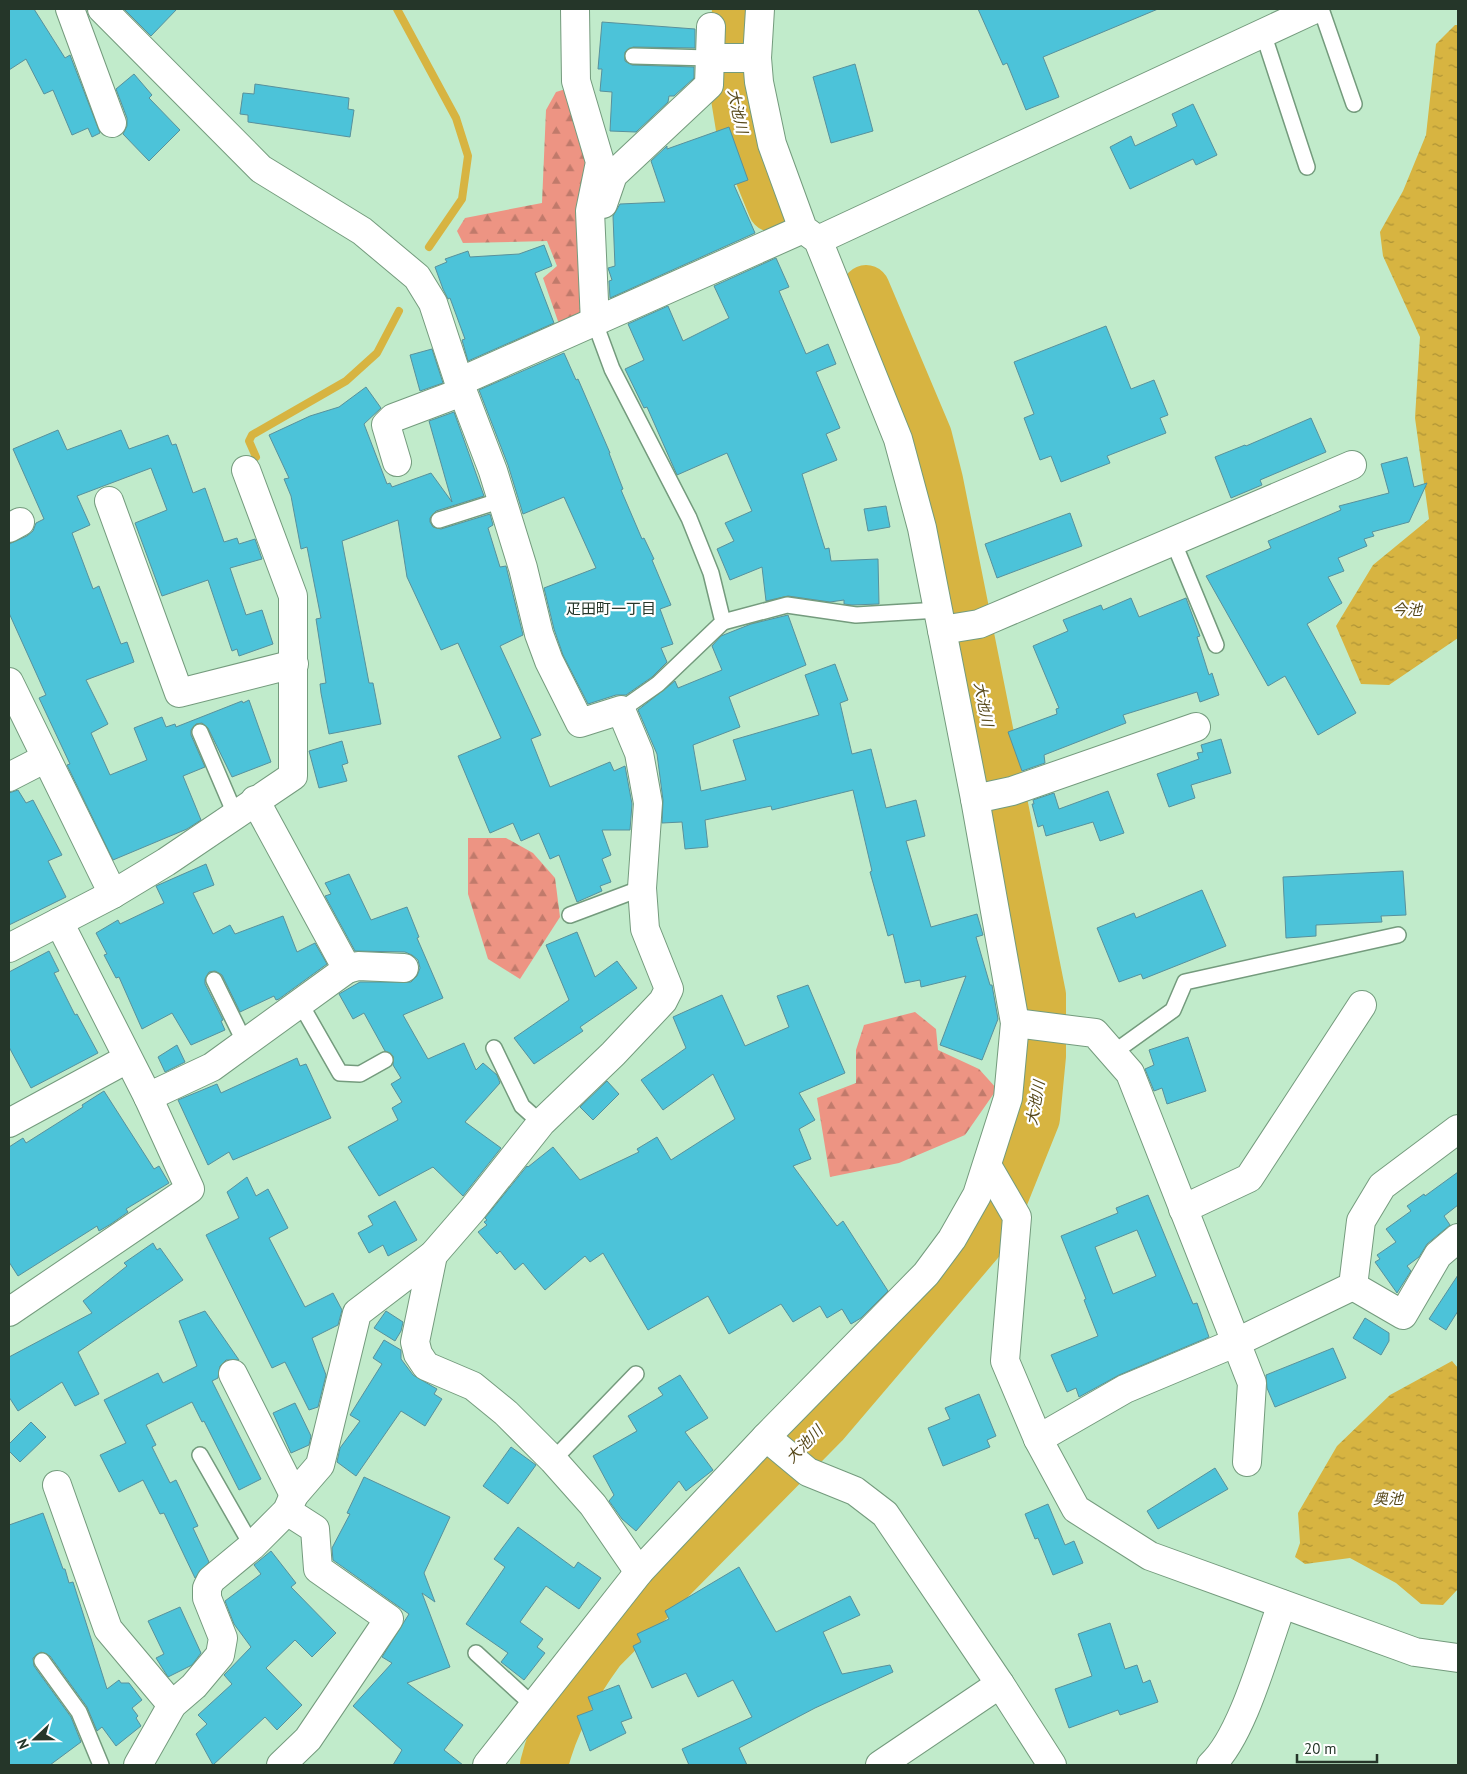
<svg xmlns="http://www.w3.org/2000/svg" width="1467" height="1774" font-family="'PT Sans','Noto Sans JP',sans-serif">
<style>
.forest{fill:url(#forest-firs)}
.water{fill:url(#water-ripples)}
.lines{fill:none;stroke-linecap:round;stroke-linejoin:round}
.stream{stroke:#d7b441;stroke-width:8}
.river{stroke:#d7b441;stroke-width:48}
.building{fill:#4cc3d9;stroke:#58919c;fill-rule:evenodd}
.service-casing{stroke:#749b7d;stroke-width:18}
.minor-casing{stroke:#749b7d;stroke-width:30}
.tertiary-casing{stroke:#749b7d;stroke-width:30}
.service{stroke:#fff;stroke-width:15}
.minor{stroke:#fff;stroke-width:28}
.tertiary{stroke:#fff;stroke-width:28}
.labels{text-anchor:middle;dominant-baseline:central;stroke-width:4.5;stroke-linejoin:round;paint-order:stroke}
.water-label{font-size:15px;font-style:italic;fill:#57491b;stroke:#fff}
.neighbourhood-label{font-size:15px;fill:#253629;stroke:#fff}
</style>
<defs>
<pattern id="forest-firs" width="22" height="20" patternUnits="userSpaceOnUse" patternTransform="scale(1.25)"><rect width="22" height="20" fill="#ed9483"/><path d="M5 1l3.5 6h-7zM16 11l3.5 6h-7z" fill="#c07a6b"/></pattern>
<pattern id="water-ripples" width="26" height="14" patternUnits="userSpaceOnUse" patternTransform="scale(1.25)"><rect width="26" height="14" fill="#d7b441"/><path d="M2 4q2-2 4 0t4 0M15 11q2-2 4 0t4 0" fill="none" stroke="#ae9336"/></pattern>
</defs>
<rect width="100%" height="100%" fill="#c1ebcb"/>
<!-- forest -->
<g class="forest">
<path d="M569,88L589,176L587,316L560,327L543,278L557,266L547,241L463,243L457,231L465,218L542,203L546,110L556,92Z"/>
<path d="M468,838H506L533,853L555,878L560,917L520,979L488,959L468,894Z"/>
<path d="M915,1012L936,1029L938,1050L979,1069L997,1089L965,1135L899,1163L830,1177L817,1098L856,1083V1050L864,1025Z"/>
</g>
<!-- water -->
<g class="water">
<path d="M1455,25H1458V638L1389,685L1361,684L1336,626L1373,565L1429,519L1415,418L1420,337L1383,256L1380,232L1403,191L1426,135L1436,44Z"/>
<path d="M1452,1361L1458,1368V1589L1443,1605L1421,1604L1396,1583L1350,1558L1305,1564L1295,1557L1300,1543L1298,1513L1337,1446L1390,1395Z"/>
</g>
<g class="lines">
<!-- stream -->
<g class="stream">
<path d="M397,9L456,118L468,156L462,199L429,247"/>
<path d="M256,457L249,441L252,435L346,381L377,353L399,311"/>
</g>
<!-- river -->
<g class="river">
<path d="M736,9L732,80L740,129L772,208"/>
<path d="M544,1765C554,1724 576,1685 601,1651L825,1424L992,1228L1036,1118L1042,1056V995L939,480L928,436L866,289"/>
</g>
</g>
<!-- building -->
<g class="building">
<path d="M9,9H34L65,58L70,55L100,133L92,137L88,128L72,135L53,90L44,94L26,59L9,70Z"/>
<path d="M124,9H177L151,36Z"/>
<path d="M978,9H1158L1043,57L1059,97L1026,110L1007,63L1003,65Z"/>
<path d="M602,22L695,29V48L633,47L625,52V61L632,65L694,67V78L674,96H669L668,102L636,132L610,131L612,92L600,91L602,69H598Z"/>
<path d="M855,64L873,131L831,143L813,77Z"/>
<path d="M134,74L152,95L149,98L180,130L149,161L123,134L127,126V118L116,89Z"/>
<path d="M255,84L349,98L348,109L354,110L350,137L248,122V115L240,114L243,93L254,94Z"/>
<path d="M1193,104L1217,155L1196,165L1193,159L1130,189L1110,147L1131,136L1135,146L1177,126L1172,114Z"/>
<path d="M729,127L748,180L734,185L755,233L610,298L609,281L612,280L608,268L615,266L613,216L620,204L665,202L651,161L667,146V149Z"/>
<path d="M544,245L552,266L535,273L554,323L468,361L462,340L465,339L450,298L448,299L443,289L435,267L447,262L445,259L468,251L470,257L519,254Z"/>
<path d="M776,258L789,287L779,291L806,354L828,344L836,364L816,372L840,428L826,434L837,460L802,474L825,549L829,548L831,561L878,559L879,604L852,605L844,604V600L830,602L788,596L766,601L762,567L730,580L717,549L734,541L725,523L752,511L727,453L677,475L647,407L644,408L625,369L644,360L628,324L668,306L683,341L729,318L714,286Z"/>
<path d="M1106,326L1131,389L1154,380L1168,415L1160,418L1166,433L1107,456L1110,463L1061,482L1051,456L1040,460L1024,418L1034,414L1014,362Z"/>
<path d="M432,349L443,383L420,391L410,355Z"/>
<path d="M564,353L576,380L578,379L610,453H609L623,489L621,490L642,539L644,538L654,559L652,560L671,605L660,609L673,644L661,648L667,662L652,677L626,695H616L588,704L563,655L554,629L544,588L596,568L564,497L523,514L508,465L479,390Z"/>
<path d="M366,387L381,408L364,424L387,484L390,483L392,487L431,473L452,502L429,421L454,412L484,496L436,511L430,518V522L433,527L441,529L490,514L493,525L488,528L500,567L506,566L523,635L500,646L541,735L531,739L550,787L610,762L614,771L625,766L632,804L630,830H602L611,855L602,859L611,882L600,886L602,891L577,902L559,855L550,859L539,833L521,841L513,823L490,833L458,756L501,738L458,643L441,650L407,577L398,520L342,541L369,683H373L381,724L329,734L321,693L320,684L326,683L316,619L321,618L307,547L301,549L291,496L284,479L289,478L269,435L310,416L339,407Z"/>
<path d="M1311,418L1326,452L1260,480L1262,485L1231,498L1215,457L1245,445L1246,446Z"/>
<path d="M58,430L67,450L121,430L129,449L168,435L172,445L176,444L193,493L205,488L224,542L237,538L239,544L255,539L262,559L230,568L246,615L262,610L273,644L239,656L237,649L232,651L208,580L162,596L135,523L167,510L151,468L77,496L90,525L72,533L93,589L99,586L121,644L127,642L134,662L86,680L108,724L91,733L110,775L147,760L134,728L162,717L166,727L175,724L176,727L242,701L243,703L249,700L271,762L232,777L208,728L202,723L196,724L191,730V735L205,767L183,776L201,820L187,829L113,860L67,765L70,764L39,698L46,695L9,613V544L27,536L33,531L36,523L44,519L13,449Z"/>
<path d="M1407,457L1414,487L1427,483L1409,522L1372,532L1374,536L1364,539L1367,546L1338,558L1344,571L1328,577L1342,603L1307,624L1356,713L1318,735L1285,676L1268,686L1206,576L1271,548L1268,541L1341,510L1339,506L1389,493L1381,464Z"/>
<path d="M886,506L890,527L868,531L864,509Z"/>
<path d="M1070,513L1082,546L997,578L985,544Z"/>
<path d="M1131,598L1139,617L1186,598L1200,636L1197,637L1209,675L1212,673L1219,695L1200,702L1197,692L1123,715L1126,723L1044,755L1045,763L1022,771L1008,732L1057,714L1056,709L1059,708L1033,646L1068,631L1063,620L1101,605L1103,610Z"/>
<path d="M788,615L806,665L729,697L740,727L693,745L701,791L746,780L733,740L819,715L805,675L835,664L848,700L840,703L852,754L871,749L886,808L916,800L925,836L906,841L931,927L977,914L983,935L976,937L990,985H992L998,1019L982,1060L940,1045L966,976L921,987L920,980L905,983L893,934L888,936L870,872L872,871L853,790L772,810L771,806L705,820L708,847L685,849L682,822L662,823L663,800L657,754L638,710L675,681L678,688L722,670L712,646L721,636L751,624Z"/>
<path d="M1221,739L1231,773L1191,785L1195,798L1169,807L1157,774L1199,759L1197,753L1203,752L1201,745Z"/>
<path d="M342,741L348,763L342,765L347,781L319,788L309,751Z"/>
<path d="M18,790L26,803L33,800L62,855L48,861L66,897L9,925V793Z"/>
<path d="M1108,791L1124,833L1100,841L1093,822L1046,836L1043,825L1038,827L1032,804H1034L1033,800L1054,793L1059,809Z"/>
<path d="M206,864L214,885L193,893L213,934L230,925L235,934L283,916L297,952L315,943L327,964L279,999L276,1000L274,996L240,1012L222,975L215,971L209,972L205,979V984L223,1020L221,1021L225,1030L191,1045L172,1013L142,1029L119,977L116,978L104,955L107,954L96,933L118,920L120,924L164,903L156,886Z"/>
<path d="M1403,871L1406,915L1381,916L1382,922L1316,925V936L1286,938L1283,877Z"/>
<path d="M349,874L371,920L407,907L419,937L417,938L443,998L403,1015L428,1059L464,1043L476,1070L483,1063L497,1075L500,1083L465,1122L501,1148L463,1196L433,1167L379,1196L348,1147L398,1120L392,1108L402,1102L391,1084L401,1078L393,1065V1056L385,1051L364,1013L353,1019L339,994L360,982H411L417,976L420,968L418,960L412,955L405,952L355,951L325,896L331,894L325,883Z"/>
<path d="M1202,890L1226,946L1143,979L1141,974L1119,982L1097,928L1134,913L1136,918Z"/>
<path d="M577,932L595,977L617,961L637,988L580,1027L583,1031L534,1064L514,1038L569,1000L546,945Z"/>
<path d="M49,951L59,971L54,973L75,1015L77,1014L98,1053L31,1088L9,1047V972Z"/>
<path d="M808,985L845,1073L799,1093L815,1120L799,1129L811,1159L793,1166L837,1226L843,1221L888,1291L861,1318L851,1324L842,1309L827,1318L820,1306L793,1322L781,1304L729,1334L708,1296L648,1330L603,1253L590,1262L585,1256L545,1290L523,1263L515,1270L500,1251L497,1254L478,1232L487,1225L484,1222L487,1220L485,1218L527,1166L528,1167L553,1147L580,1180L639,1152L637,1149L657,1137L671,1160L735,1119L713,1074L663,1110L641,1080L686,1048L673,1017L722,995L745,1046L789,1027L777,996Z"/>
<path d="M1188,1037L1206,1091L1167,1104L1162,1088L1154,1091L1145,1069L1154,1065L1149,1050Z"/>
<path d="M177,1045L185,1062L165,1072L158,1057Z"/>
<path d="M297,1058L300,1066L306,1064L331,1118L233,1160L229,1152L208,1165L178,1100L217,1084L221,1093Z"/>
<path d="M607,1081L619,1094L593,1120L580,1107Z"/>
<path d="M104,1091L154,1169L159,1166L169,1183L126,1209L128,1212L111,1224L99,1231L97,1226L18,1276L9,1262V1147L23,1138L26,1143L83,1107L82,1105Z"/>
<path d="M1458,1172V1205L1444,1216L1450,1225L1427,1244L1419,1257L1407,1266L1411,1271L1397,1293L1375,1262L1380,1259L1377,1255L1396,1242L1386,1229L1411,1211L1407,1206L1424,1194L1425,1196Z"/>
<path d="M247,1177L256,1196L268,1189L288,1228L269,1238L305,1307L333,1293L342,1310L338,1325L312,1338L326,1375L318,1407L309,1410L285,1362L272,1368L206,1235L239,1218L227,1192Z"/>
<path d="M1148,1195L1193,1304L1197,1303L1209,1337L1119,1375L1079,1397L1076,1388L1067,1392L1051,1355L1098,1336L1084,1300L1086,1299L1061,1236L1118,1213L1116,1208ZM1137,1230L1156,1276L1113,1294L1095,1247Z"/>
<path d="M395,1201L417,1240L388,1256L383,1245L369,1253L358,1233L373,1225L368,1216Z"/>
<path d="M153,1243L157,1250L160,1248L183,1280L78,1352L99,1394L75,1406L62,1382L18,1411L9,1397V1357L92,1313L83,1301L127,1266L124,1263Z"/>
<path d="M1458,1275V1311L1446,1330L1429,1319Z"/>
<path d="M205,1311L239,1360H226L220,1366L218,1378L212,1381L261,1479L239,1490L204,1421L202,1422L192,1402L146,1425L156,1445L152,1447L170,1483L176,1480L198,1526L193,1528L209,1562L195,1578L164,1513L160,1514L143,1480L119,1492L100,1455L126,1443L104,1400L158,1373L163,1383L197,1366L179,1321Z"/>
<path d="M386,1311L403,1322L401,1331L395,1341L374,1328Z"/>
<path d="M1365,1318L1389,1333V1341L1381,1355L1353,1338Z"/>
<path d="M384,1340L401,1350V1359L413,1375L437,1389L434,1394L442,1399L425,1426L401,1411L356,1476L337,1462L340,1448L360,1421L350,1415L382,1364L373,1358Z"/>
<path d="M1333,1348L1346,1378L1275,1407L1267,1388L1266,1375Z"/>
<path d="M680,1375L708,1418L685,1432L713,1470L686,1491L679,1481L636,1531L622,1519L609,1501L614,1495L593,1456L637,1431L628,1416L663,1395L658,1388Z"/>
<path d="M979,1394L996,1436L987,1440L990,1447L943,1466L928,1428L950,1419L945,1408Z"/>
<path d="M295,1403L311,1436L309,1445L291,1453L273,1413Z"/>
<path d="M31,1422L46,1437L20,1462L9,1451V1444Z"/>
<path d="M511,1447L536,1465L508,1504L483,1486Z"/>
<path d="M1215,1468L1228,1489L1158,1529L1147,1511Z"/>
<path d="M364,1477L450,1517L424,1573L435,1602L422,1593L450,1667L407,1683L463,1725L444,1750L463,1765H393L402,1750L353,1706L392,1663L382,1657L409,1614L333,1560L332,1548L350,1514L347,1513Z"/>
<path d="M1048,1504L1065,1545L1074,1541L1083,1563L1053,1575L1038,1538L1035,1539L1025,1514Z"/>
<path d="M43,1513L63,1569H65L69,1583L73,1582L107,1689L119,1680L121,1683H129L142,1700L132,1708L138,1716L136,1718L141,1726L116,1746L102,1727L97,1731L87,1707L50,1656L41,1652L33,1658L34,1666L71,1717L81,1742L50,1765H9V1525Z"/>
<path d="M518,1527L574,1568L578,1562L601,1578L579,1609L546,1586L520,1622L543,1639L537,1647L545,1653L524,1680L501,1662L508,1653L466,1624L505,1567L494,1559Z"/>
<path d="M271,1551L296,1583L291,1587L336,1633L312,1657L295,1640L266,1668L302,1705L277,1730L265,1717L213,1765L196,1734L207,1724L198,1715L232,1684L224,1675L251,1647L234,1624L225,1601L261,1574L254,1565Z"/>
<path d="M739,1567L776,1632L850,1596L860,1615L823,1632L842,1674L890,1665L893,1672L815,1708L739,1748L747,1765H689L682,1749L752,1717L733,1680L698,1697L686,1673L652,1688L633,1646L641,1642L637,1634L669,1619L665,1611Z"/>
<path d="M180,1607L201,1653L192,1665L168,1677L156,1658L164,1654L148,1621Z"/>
<path d="M1110,1623L1125,1669L1137,1665L1143,1683L1150,1680L1158,1702L1120,1715L1118,1710L1069,1728L1055,1689L1092,1676L1078,1634Z"/>
<path d="M619,1685L632,1718L621,1722L626,1733L590,1751L577,1716L593,1710L588,1697Z"/>
</g>
<g class="lines">
<defs>
<g id="service">
<path d="M1321,9L1354,104"/>
<path d="M1263,33L1307,167"/>
<path d="M633,56L710,58"/>
<path d="M595,323L612,369L689,518L711,573L723,622L658,684L621,710"/>
<path d="M439,520L502,500"/>
<path d="M1173,541L1216,645"/>
<path d="M723,622L787,605L856,615L939,610"/>
<path d="M200,732L235,814"/>
<path d="M570,915L642,888"/>
<path d="M214,980L245,1043"/>
<path d="M300,1003L340,1073L360,1074L385,1060"/>
<path d="M494,1048L522,1106L541,1123"/>
<path d="M1113,1053L1173,1010L1185,982L1398,935"/>
<path d="M200,1455L252,1546"/>
<path d="M553,1460L636,1374"/>
<path d="M476,1653L534,1706"/>
<path d="M42,1661L79,1712L101,1765"/>
</g>
<g id="minor">
<path d="M70,9L112,123"/>
<path d="M102,9L261,169L362,231L417,277L433,303L459,382L803,229"/>
<path d="M575,9L576,81L600,162L590,211L595,323"/>
<path d="M710,58H757"/>
<path d="M603,204L613,175L709,85L711,27"/>
<path d="M818,240L1315,9"/>
<path d="M397,462L386,425L393,418L462,392"/>
<path d="M109,501L179,693L294,664"/>
<path d="M9,528L20,522"/>
<path d="M942,630L979,624L1352,465"/>
<path d="M9,682L113,894"/>
<path d="M9,777L46,758"/>
<path d="M975,799L1012,791L1196,727"/>
<path d="M9,948L113,894L166,862L293,776V596L246,470"/>
<path d="M347,969L358,966L404,968"/>
<path d="M1015,1023L1095,1033L1130,1073L1252,1383L1247,1462"/>
<path d="M148,1097L212,1067L347,969L255,800"/>
<path d="M9,1123L127,1059"/>
<path d="M988,1167L1017,1217L1005,1361L1038,1439L1076,1509L1150,1556L1415,1652L1458,1658"/>
<path d="M1183,1209L1249,1178L1362,1005"/>
<path d="M433,1255L415,1342L418,1354L426,1366L473,1386L506,1413L553,1460L593,1505L639,1572"/>
<path d="M1353,1286L1403,1315L1438,1255L1458,1238"/>
<path d="M9,1312L190,1189L148,1097L59,922"/>
<path d="M233,1374L294,1495"/>
<path d="M766,1437L808,1472L855,1491L885,1514L1000,1684L1052,1765"/>
<path d="M1038,1439L1125,1389L1237,1342L1353,1286L1361,1221L1382,1186L1458,1129"/>
<path d="M57,1485L108,1629L172,1705"/>
<path d="M138,1765L172,1705L194,1686L220,1655L223,1638L207,1598V1588L211,1580L252,1546L287,1511L294,1495L320,1465L357,1313L433,1255L472,1210L541,1123L613,1054L663,1001L669,989L645,929L642,888L648,803L639,753L621,710L580,723L549,661L539,634L523,568L493,471L459,382"/>
<path d="M281,1765L308,1739L389,1619L318,1569L315,1529L287,1511"/>
<path d="M880,1765L1000,1684"/>
<path d="M1211,1765C1243,1736 1266,1647 1282,1604"/>
</g>
<path id="tertiary" d="M487,1765L639,1572L766,1437L926,1274L952,1239L977,1195L1008,1098L1015,1023L975,799L922,528L898,439L818,240L803,229L772,144L759,82L757,58L760,9"/>
</defs>
<!-- service casing -->
<use href="#service" class="service-casing"/>
<!-- minor casing -->
<use href="#minor" class="minor-casing"/>
<!-- tertiary casing -->
<use href="#tertiary" class="tertiary-casing"/>
<!-- service -->
<use href="#service" class="service"/>
<!-- minor -->
<use href="#minor" class="minor"/>
<!-- tertiary -->
<use href="#tertiary" class="tertiary"/>
</g>
<g class="labels">
<!-- water labels -->
<g class="water-label">
<text transform="translate(738 111) rotate(78)">大池川</text>
<text x="1407" y="609">今池</text>
<text transform="translate(984 704) rotate(79)">大池川</text>
<text transform="translate(1035 1103) rotate(-80)">大池川</text>
<text transform="translate(804 1444) rotate(-46)">大池川</text>
<text x="1388" y="1498">奥池</text>
</g>
<!-- neighbourhood labels -->
<g class="neighbourhood-label">
<text x="611" y="608">疋田町一丁目</text>
</g>
</g>
<!-- border -->
<rect width="1467" height="1774" fill="none" stroke="#253629" stroke-width="20"/>
<!-- north arrow -->
<g transform="translate(35 1739) rotate(248)" stroke="#ffffff" stroke-width="4" paint-order="stroke">
<path d="M0-4L9 19L0 12L-9 19Z" fill="#253629"/>
<text y="-8" font-size="14" font-weight="bold" text-anchor="middle" fill="#253629">N</text>
</g>
<!-- scale -->
<path d="M1297 1754v8h80v-8" fill="none" stroke="#253629" stroke-width="2.5"/>
<text x="1304" y="1754" font-size="15" fill="#253629" stroke="#ffffff" stroke-width="4" paint-order="stroke">20 m</text>
</svg>
